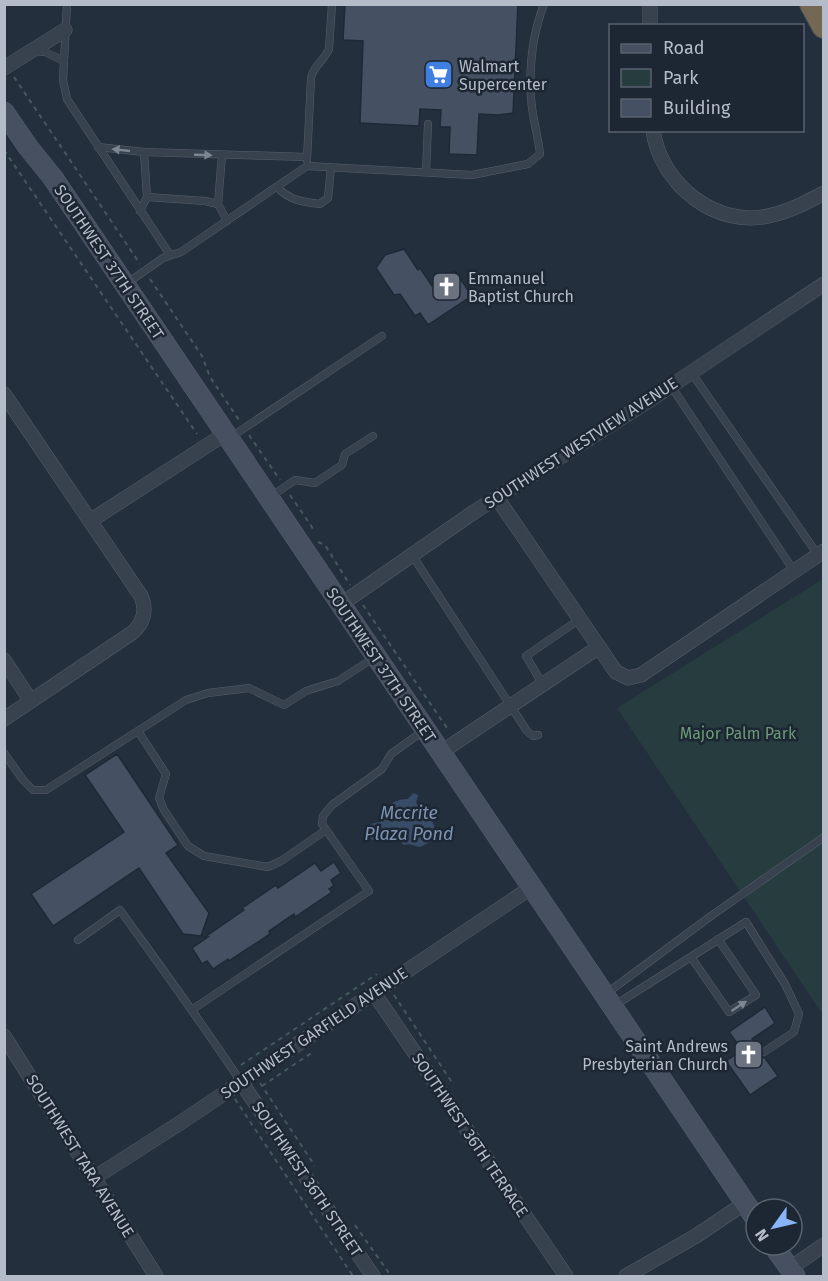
<svg xmlns="http://www.w3.org/2000/svg" width="828" height="1281" font-family="'Fira Sans',sans-serif">
<style>
.green{fill:#263c3f}
.water{fill:#394c67}
.building{fill:#455162;stroke:#1f2835;stroke-width:1.5}
.lines{fill:none;stroke-linecap:round;stroke-linejoin:round}
.lane-casing{stroke:#565f6c;stroke-width:8}
.street-casing{stroke:#565f6c;stroke-width:15}
.secondary-casing{stroke:#565f6c;stroke-width:21}
.highway-casing{stroke:#434c59;stroke-width:26}
.path{stroke:#44595c;stroke-width:2;stroke-dasharray:4.5 4.5;stroke-linecap:butt}
.lane{stroke:#38414e;stroke-width:7}
.street{stroke:#38414e;stroke-width:14}
.secondary{stroke:#465061;stroke-width:20}
.highway{stroke:#746855;stroke-width:24}
.oneway{fill:#7c8592}
.labels{text-anchor:middle;dominant-baseline:central;stroke-width:5;stroke-linejoin:round;paint-order:stroke}
.poi-label{font-size:16px;fill:#b4bcc9;stroke:#1d2633;text-anchor:start}
.street-label{font-size:16px;fill:#b4bcc9;stroke:#1d2633}
.park-label{font-size:16px;fill:#6b9a76;stroke:#1d2633}
.water-label{font-size:18px;font-style:italic;fill:#7c92b1;stroke:#1d2633}
</style>
<rect width="100%" height="100%" fill="#242f3e"/>
<!-- green -->
<path class="green" d="M823,579V1015L617,708Z"/>
<!-- water -->
<path class="water" d="M413,793L418,795L416,803C427,813 441,825 432,841L420,847L408,844L404,845L387,831L380,839L372,840L366,832C366,823 374,823 381,822C382,819 382,816 383,813C387,803 399,799 408,799Z"/>
<!-- building -->
<g class="building">
<path d="M345,4H518L513,113L498,115L479,114L477,155L449,154L450,127H440L441,110L420,109L419,126L360,123L363,41L343,40Z"/>
<path d="M404,249L418,270L420,268L432,286L455,271L472,296L428,325L420,313L415,316L400,294L394,295L376,268L385,255Z"/>
<path d="M117,754L178,845L166,853L209,913L201,936L183,934L139,868L53,926L31,894L124,832L85,775Z"/>
<path d="M334,862L341,873L331,880L334,886L329,889L332,892L295,917L294,914L269,931L270,934L229,961L228,959L213,969L207,961L202,964L192,948L208,937H205L244,910L242,908L276,885L278,888L315,863L321,871Z"/>
<path d="M765,1007L775,1023L752,1039L759,1049L760,1056L765,1058L778,1076L750,1095L726,1061L742,1050L729,1032Z"/>
</g>
<g class="lines">
<defs>
<g id="lane">
<path d="M67,4L63,80L67,99L170,255"/>
<path d="M36,51L45,52L64,61"/>
<path d="M98,147L144,152L307,157"/>
<path d="M222,155L218,204L227,221"/>
<path d="M307,160L311,78C313,66 324,61 329,49L332,4"/>
<path d="M426,172L428,124"/>
<path d="M277,187C289,200 302,202 320,204L328,198L331,168"/>
<path d="M147,197L205,201L218,204"/>
<path d="M140,211L147,197L144,152"/>
<path d="M126,284L163,258L181,252L307,166L472,175L528,164L540,154C538,135 532,116 531,98C529,67 533,33 544,4"/>
<path d="M691,372L818,555"/>
<path d="M671,386L794,571"/>
<path d="M231,437L382,336"/>
<path d="M270,497L295,480L315,483L342,465L345,454L373,436"/>
<path d="M412,555L527,731L533,736L538,735"/>
<path d="M543,685L526,656L580,619"/>
<path d="M138,731L166,774L159,798L164,810L188,846L204,856L268,867L281,861L326,830"/>
<path d="M4,753L23,780L33,790H46L186,700L208,693L249,688L284,705L306,691L338,681L375,657"/>
<path d="M78,940L120,910C161,967 202,1023 241,1082"/>
<path d="M691,957L729,1012L756,995L718,939"/>
<path d="M607,993L711,916L824,837"/>
<path d="M615,1005L746,922L785,984L799,1014L794,1032L764,1052"/>
<path d="M193,1009L369,891L322,824L323,816L332,805L382,769L391,754L423,731"/>
</g>
<g id="street">
<path d="M650,4V26"/>
<path d="M4,68L65,30"/>
<path d="M653,130C660,184 717,230 772,215C790,211 807,202 824,193"/>
<path d="M4,394L141,596C147,610 144,623 132,633L4,719"/>
<path d="M497,498L616,672L628,678L641,675L824,551"/>
<path d="M90,521L225,434"/>
<path d="M340,605L474,512L653,398L824,284"/>
<path d="M4,660L31,701"/>
<path d="M440,753L599,647"/>
<path d="M374,993L566,1276"/>
<path d="M4,1036L156,1276"/>
<path d="M241,1082L373,1276"/>
<path d="M94,1178L180,1123L532,887"/>
<path d="M789,1269L824,1245"/>
<path d="M626,1276L696,1236L745,1203"/>
</g>
<g id="secondary">
<path d="M4,112L28,147L53,178L756,1219"/>
<path d="M773,1245L795,1276"/>
</g>
<path id="highway" d="M812,4L824,26"/>
</defs>
<!-- lane casing -->
<use href="#lane" class="lane-casing"/>
<!-- street casing -->
<use href="#street" class="street-casing"/>
<!-- secondary casing -->
<use href="#secondary" class="secondary-casing"/>
<!-- highway casing -->
<use href="#highway" class="highway-casing"/>
<!-- path -->
<g class="path">
<path d="M14,77L140,264"/>
<path d="M4,150L197,434"/>
<path d="M150,279L202,356L210,377L239,420"/>
<path d="M249,435L280,480"/>
<path d="M290,495L312,527V533"/>
<path d="M318,542L325,545L350,585"/>
<path d="M363,605L449,731"/>
<path d="M394,995L453,1084"/>
<path d="M241,1065L377,974"/>
<path d="M260,1083L315,1166"/>
<path d="M262,1086L313,1052"/>
<path d="M235,1099L353,1276"/>
<path d="M355,1225L391,1276"/>
</g>
<!-- lane -->
<use href="#lane" class="lane"/>
<!-- street -->
<use href="#street" class="street"/>
<!-- secondary -->
<use href="#secondary" class="secondary"/>
<!-- highway -->
<use href="#highway" class="highway"/>
</g>
<!-- one-way arrows -->
<defs><path id="oneway-solid" d="M-6-.8H1V-3.2L6.5 0L1 3.2V.8H-6Z" transform="scale(1.5)"/></defs>
<g class="oneway">
<use href="#oneway-solid" transform="translate(121 150) rotate(-174)"/>
<use href="#oneway-solid" transform="translate(203 155) rotate(2)"/>
<use href="#oneway-solid" transform="translate(739 1006) rotate(-33)"/>
</g>
<!-- icons -->
<defs>
<symbol id="supermarket-square" viewBox="-11 -11 22 22"><rect x="-9" y="-9" width="18" height="18" rx="4" fill="#3f7fe0" stroke="#1d2633"/><path d="M-6-5.5h2.5l.6 2H6L4.5 2H-2.5L-4.4-4H-6ZM-1.5 3.2a1.3 1.3 0 1 0 .1 0ZM3 3.2a1.3 1.3 0 1 0 .1 0Z" fill="#fff"/></symbol>
<symbol id="church-square" viewBox="-11 -11 22 22"><rect x="-9" y="-9" width="18" height="18" rx="4" fill="#6b7280" stroke="#1d2633"/><path d="M-1.2-6h2.4v3.5h3.3v2.4h-3.3V6h-2.4V-.1h-3.3v-2.4h3.3Z" fill="#fff"/></symbol>
</defs>
<g fill-rule="evenodd">
<use href="#supermarket-square" x="422" y="58" width="33" height="33"/>
<use href="#church-square" x="430" y="270" width="33" height="33"/>
<use href="#church-square" x="732" y="1038" width="33" height="33"/>
</g>
<g class="labels">
<!-- poi labels -->
<g class="poi-label">
<text x="459" y="66">Walmart<tspan x="459" dy="18">Supercenter</tspan></text>
<text x="468" y="278">Emmanuel<tspan x="468" dy="18">Baptist Church</tspan></text>
<text x="728" y="1046" text-anchor="end">Saint Andrews<tspan x="728" dy="18">Presbyterian Church</tspan></text>
</g>
<!-- street labels -->
<g class="street-label">
<text transform="translate(109 262) rotate(56)">SOUTHWEST 37TH STREET</text>
<text transform="translate(581 443) rotate(-33)">SOUTHWEST WESTVIEW AVENUE</text>
<text transform="translate(381 665) rotate(56)">SOUTHWEST 37TH STREET</text>
<text transform="translate(314 1033) rotate(-34)">SOUTHWEST GARFIELD AVENUE</text>
<text transform="translate(470 1135) rotate(56)">SOUTHWEST 36TH TERRACE</text>
<text transform="translate(80 1156) rotate(58)">SOUTHWEST TARA AVENUE</text>
<text transform="translate(307 1179) rotate(56)">SOUTHWEST 36TH STREET</text>
</g>
<!-- park labels -->
<g class="park-label">
<text x="738" y="733">Major Palm Park</text>
</g>
<!-- water labels -->
<g class="water-label">
<text x="409" y="813">Mccrite<tspan x="409" dy="21">Plaza Pond</tspan></text>
</g>
</g>
<!-- border -->
<rect width="828" height="1281" fill="none" stroke="#b4bcc9" stroke-width="12"/>
<!-- legend -->
<rect x="609" y="24" width="195" height="108" fill="#1d2633" stroke="#59626f" stroke-width="1.5"/>
<rect x="621" y="44" width="30" height="9" fill="#465061" stroke="#59626f" stroke-width="1.5"/>
<text x="663" y="54" font-size="18" fill="#b4bcc9">Road</text>
<rect x="621" y="69" width="30" height="18" fill="#263c3f" stroke="#59626f" stroke-width="1.5"/>
<text x="663" y="84" font-size="18" fill="#b4bcc9">Park</text>
<rect x="621" y="99" width="30" height="18" fill="#455162" stroke="#59626f" stroke-width="1.5"/>
<text x="663" y="114" font-size="18" fill="#b4bcc9">Building</text>
<!-- north arrow -->
<g transform="translate(774 1227) rotate(236)"><circle r="28" fill="#1d2633" stroke="#59626f" stroke-width="1.5"/>
<path d="M0-4.5L10 22L0 15L-10 22Z" fill="#8ab4f8"/>
<text y="-9" font-size="16" font-weight="bold" text-anchor="middle" fill="#b4bcc9">N</text>
</g>
</svg>
